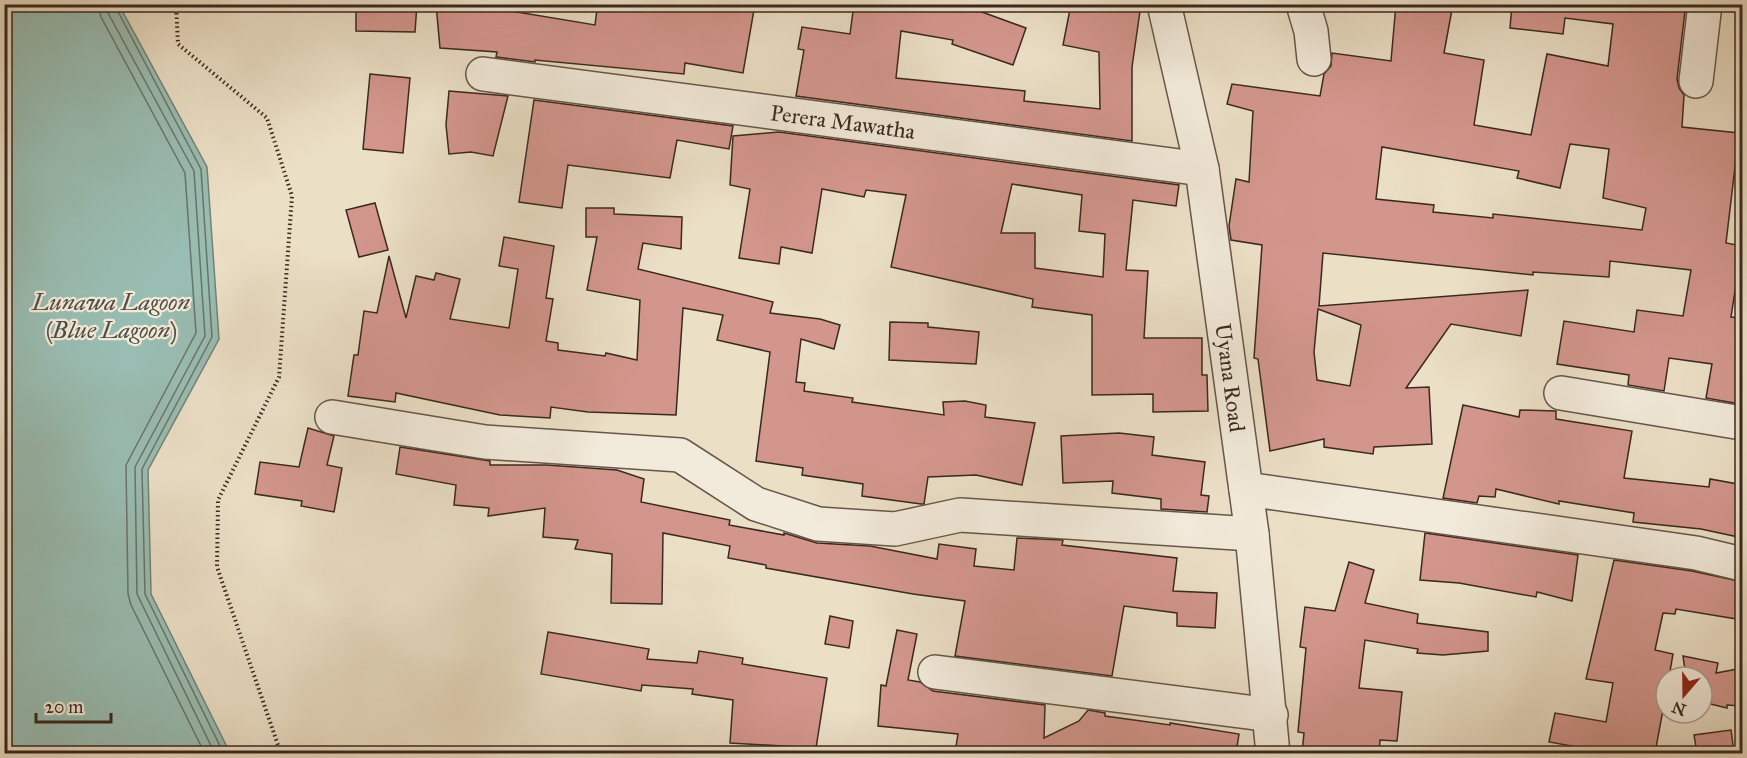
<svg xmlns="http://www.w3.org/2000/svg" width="1747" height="758" font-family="'IM FELL Great Primer',serif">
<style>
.water{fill:#99bdb2;stroke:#738277;stroke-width:1.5}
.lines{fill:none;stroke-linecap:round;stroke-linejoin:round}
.shore{stroke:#6a7368;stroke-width:1.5}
.building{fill:#d3968d;stroke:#3b291f;stroke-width:1.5;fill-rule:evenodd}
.minor-casing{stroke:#675649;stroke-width:36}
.path{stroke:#3b291f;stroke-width:4;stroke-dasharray:1.5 3;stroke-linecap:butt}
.minor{stroke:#f2eada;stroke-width:33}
.labels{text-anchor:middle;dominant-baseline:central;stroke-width:4.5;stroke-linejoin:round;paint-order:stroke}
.street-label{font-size:22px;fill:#3b291f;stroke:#f2eada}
.water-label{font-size:24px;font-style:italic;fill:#524e44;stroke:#f2eada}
</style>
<rect width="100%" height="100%" fill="#ebdfc6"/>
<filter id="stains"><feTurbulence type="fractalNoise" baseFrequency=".00333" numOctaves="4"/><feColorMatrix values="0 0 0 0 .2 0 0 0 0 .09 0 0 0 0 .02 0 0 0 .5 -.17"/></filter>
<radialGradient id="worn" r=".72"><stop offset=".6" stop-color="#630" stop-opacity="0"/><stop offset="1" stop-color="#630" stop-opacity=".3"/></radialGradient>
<!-- water -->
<path class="water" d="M4,5H119L207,167L219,339L148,470L151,594L230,753H5Z"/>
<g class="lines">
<!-- shore -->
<g class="shore">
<path d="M98,4L101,17L185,173L196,333L126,465L128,594L131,605L205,754"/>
<path d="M107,4L108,13L194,171L205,336L135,467L137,594L215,754"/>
<path d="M114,4L201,169L212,337L142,469L145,594L224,754"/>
</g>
</g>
<!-- building -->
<g class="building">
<path d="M356,4H417L415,32L356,31Z"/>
<path d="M436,4H468L595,25L597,9L613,11V4H755L743,73L685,63L684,74L535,60V62L496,57L497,52L440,48Z"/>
<path d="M854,4H960L1026,28L1013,65L952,44L953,40L901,31L896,78L1025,91L1024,101L1100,109L1099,52L1063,45L1071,4H1141L1132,67V141L796,96L804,50L798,49L802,27L850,34Z"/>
<path d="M1396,4H1453L1444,53L1484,60L1474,125L1531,135L1547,54L1608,66L1613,24L1565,18L1563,34L1510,28L1512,4H1640L1685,11L1677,79L1679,88L1684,95L1682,127L1739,133L1726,243L1742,246L1731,317L1743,318L1740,404L1706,398L1712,364L1669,358L1664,391L1628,385L1629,375L1557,364L1564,321L1634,332L1637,310L1683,316L1691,270L1610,261L1609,277L1533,272V275L1323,253L1319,306L1528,290L1521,336L1451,324L1406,388L1429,387L1432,444L1374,447L1373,454L1324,447V439L1270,451L1258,359L1254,358L1262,245L1231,240L1229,226L1236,179L1249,182L1253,111L1227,104L1232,84L1320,96L1324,74L1331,66L1332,53L1391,61ZM1570,144L1609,149L1603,198L1646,208L1642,230L1493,214V218L1433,212L1434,205L1376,199L1382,147L1519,171L1517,178L1560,188ZM1318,309L1361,325L1350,386L1317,380L1314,352Z"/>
<path d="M370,74L410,78L403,153L363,149Z"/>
<path d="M449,91L508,96L493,156L471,152L449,154L446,125Z"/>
<path d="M534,100L733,126L729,149L677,140L670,178L568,165L562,208L519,202Z"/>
<path d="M779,132L1179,185L1176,206L1133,200L1126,270L1148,271L1144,338H1202V375H1207L1208,411L1153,412V394L1092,395V315L1032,307L1033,299L891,267L906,195L866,190L864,197L822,189L812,253L781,247L779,264L739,258L750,189L730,185L733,136ZM1012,184L1082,195L1079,231L1105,234L1103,277L1035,268V233H1001Z"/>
<path d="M375,203L388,250L359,257L346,210Z"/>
<path d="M586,208H614V214L682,217L681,249L643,243L638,269L773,302L770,313L820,319L840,325L834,349L801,339L796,382L805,383L804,391L853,398L852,402L944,415L943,402L965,401L986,405L985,417L1035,423L1022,485L976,475L928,477L924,504H921L862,496L863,484L802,475L803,468L756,461L770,352L717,340L723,315L683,308L676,415L588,412L551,407L550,418L500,415L396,393L395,402L348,396L354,355H358L364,311L377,313L389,256L406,318L416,276L434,280L436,273L460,279L450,319L509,328L518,269L499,266L504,237L554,246L546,298L553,299L546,341L558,343V350L605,356L606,353L637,360L640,300L587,290L597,237H586Z"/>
<path d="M890,322L928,323V327L979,332L976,364L889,360Z"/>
<path d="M1463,405L1519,417L1520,410L1556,411V419L1632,431L1624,478L1709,487L1710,479L1743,485V538L1701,529L1633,522L1634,513L1559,501V504L1496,489L1495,497L1479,496L1477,503L1443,498Z"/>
<path d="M308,428L334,436L327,465L342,468L334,512L301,506L302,501L255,494L260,462L299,467Z"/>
<path d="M1119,433L1154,437L1152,455L1205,462L1201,495L1209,496L1207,512L1161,509V499L1112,493L1113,481L1063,483L1061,436Z"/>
<path d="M400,447L490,461V465H547L617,470L644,479L641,502L730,520L729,525L784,535V533L817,543L870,546L937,559L939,544L976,549L974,566L1014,570L1017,538L1063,540L1062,545L1177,558L1173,591L1217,593L1215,628L1177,626V613L1124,606L1112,676L955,656L965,601L913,594L766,568V565L728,558L730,546L663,533L662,604L611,603L612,554L575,549L578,540L543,537L545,508L488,516L489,508L454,505L456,485L396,474Z"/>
<path d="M1425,533L1578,555L1572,601L1537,592L1536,597L1459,583L1420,580Z"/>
<path d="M1614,560L1692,571L1743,582V620L1676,609L1675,614L1663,613L1655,650L1673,654L1669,677H1666V694L1655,753H1611L1549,742L1555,713L1606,722L1613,683L1586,679Z"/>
<path d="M1349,562L1374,570L1365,603L1418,614L1417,623L1488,632V651L1443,655L1417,653L1418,649L1365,640L1359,688L1402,692L1397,741L1380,740L1379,753H1302L1304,733L1298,732L1306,648L1300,647L1305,607L1335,611Z"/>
<path d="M830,616L853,621L849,648L825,644Z"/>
<path d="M897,630L917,634L908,680L920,682L933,691L1045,705L1044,738L1079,721L1088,710L1105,713V716L1170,725V723L1239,734L1236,753H1118L1090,749L1089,753H955L958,734L878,726L881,685L886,686Z"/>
<path d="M548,632L649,649L647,659L697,663L699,651L743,658L742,664L827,678L816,748L730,743L733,700L692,694L693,689L642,685L641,691L541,674Z"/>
<path d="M1683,656L1718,663L1716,673L1743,668V706L1727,705V708L1702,702V677H1686Z"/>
<path d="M1731,730L1734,753H1697L1694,735Z"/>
</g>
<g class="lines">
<defs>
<g id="minor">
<path id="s1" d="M1164,4L1202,169L1252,534L1273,754"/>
<path d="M1303,4L1311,31L1314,59"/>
<path id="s2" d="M483,74L1202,169"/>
<path d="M1696,81L1705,4"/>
<path d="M1561,393L1742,423"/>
<path d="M332,417L485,442L680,455L756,504L818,524L895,529L960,515L1252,534"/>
<path d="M1246,489L1696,553L1742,564"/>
<path d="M935,672L1271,715"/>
</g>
</defs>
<!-- minor casing -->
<use href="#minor" class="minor-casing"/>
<!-- path -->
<path class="path" d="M176,4L178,44L267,118L292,196L279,377L218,500L217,567L281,754"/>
<!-- minor -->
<use href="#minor" class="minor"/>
</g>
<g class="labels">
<!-- street labels -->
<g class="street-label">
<text stroke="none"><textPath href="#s2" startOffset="363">Perera Mawatha</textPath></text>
<text stroke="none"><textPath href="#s1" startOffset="380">Uyana Road</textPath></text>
</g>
<!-- water labels -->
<g class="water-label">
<text x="111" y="302">Lunawa Lagoon<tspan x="111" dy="28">(Blue Lagoon)</tspan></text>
</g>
</g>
<!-- margin -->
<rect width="1747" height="758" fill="none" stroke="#ebdfc6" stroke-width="24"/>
<rect x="6" y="6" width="1735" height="746" fill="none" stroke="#3b291f" stroke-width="3"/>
<rect x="12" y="12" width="1723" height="734" fill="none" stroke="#3b291f" stroke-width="1.5"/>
<!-- north arrow -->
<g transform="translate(1684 695) rotate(200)"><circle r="28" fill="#f2eada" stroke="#a99d8f" stroke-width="1.5"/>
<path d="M0-4.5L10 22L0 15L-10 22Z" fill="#8f2418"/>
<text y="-9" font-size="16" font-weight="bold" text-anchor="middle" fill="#3b291f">N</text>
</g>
<!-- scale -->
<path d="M36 713v9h75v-9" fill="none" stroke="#3b291f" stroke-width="3"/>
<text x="45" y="713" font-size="18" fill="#3b291f" stroke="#f2eada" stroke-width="4.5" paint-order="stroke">20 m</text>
<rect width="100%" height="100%" filter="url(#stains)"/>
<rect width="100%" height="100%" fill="url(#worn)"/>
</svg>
